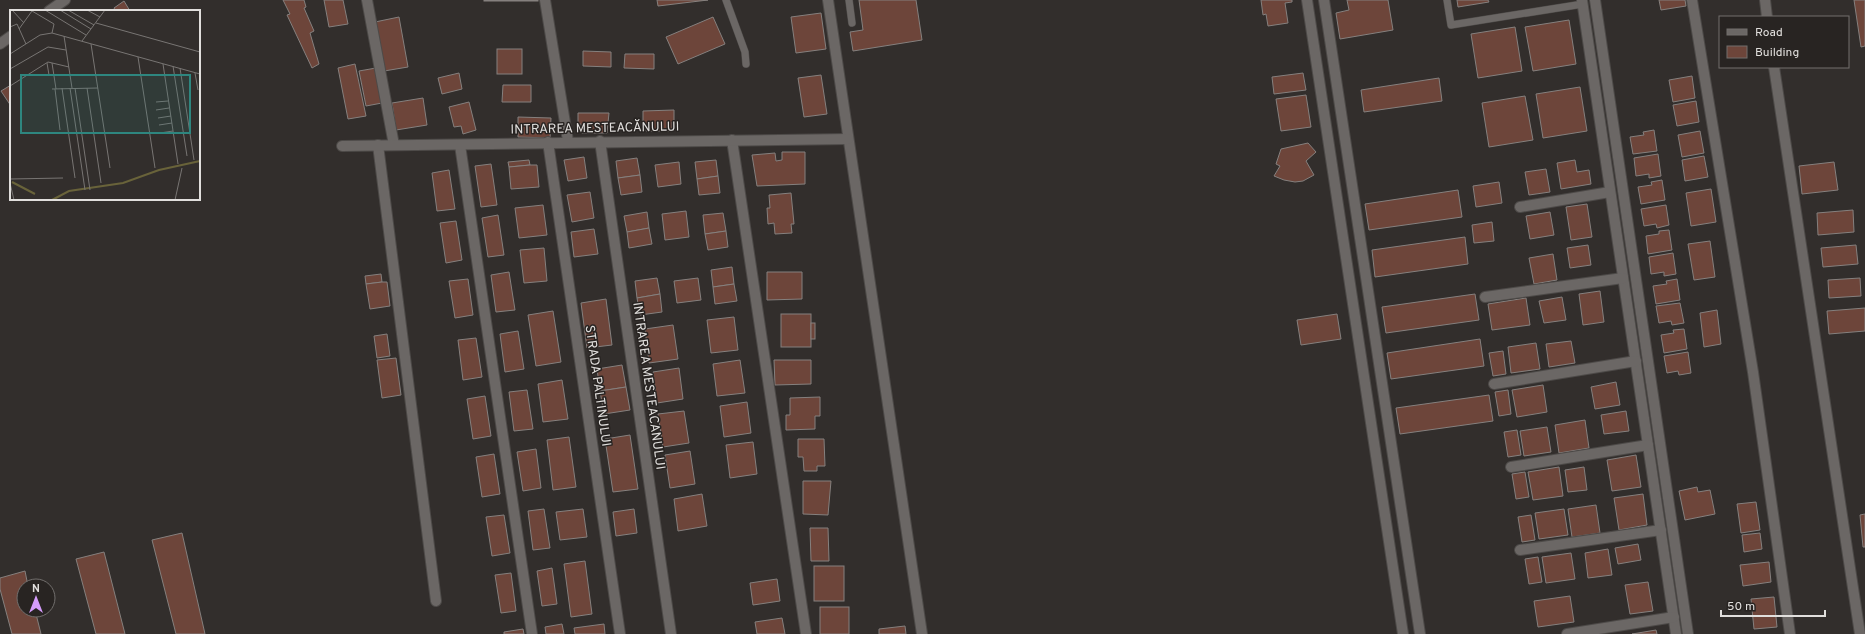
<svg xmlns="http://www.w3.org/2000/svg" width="1865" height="634" font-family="Overpass,sans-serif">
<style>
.building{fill:#6d453a;stroke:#85807e}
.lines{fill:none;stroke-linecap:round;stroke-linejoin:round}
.lane-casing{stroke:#4d4a48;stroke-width:8}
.street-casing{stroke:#4d4a48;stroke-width:12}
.lane{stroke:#6b6765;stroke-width:7}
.street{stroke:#6b6765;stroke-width:10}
.labels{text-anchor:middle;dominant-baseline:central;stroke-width:3;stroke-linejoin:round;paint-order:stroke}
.street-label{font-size:13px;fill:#e1dfdd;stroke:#282422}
.inset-river{fill:none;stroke:#69633a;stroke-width:2}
.inset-road{fill:none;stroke:#787573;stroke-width:1}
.view{fill:#2e867f;fill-opacity:0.15;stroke:#2e867f;stroke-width:2}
.inset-edge{fill:none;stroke:#e1dfdd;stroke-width:2}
</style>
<rect width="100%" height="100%" fill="#322e2c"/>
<!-- building -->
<g class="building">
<path d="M283,0H304L306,7L304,8L314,31L310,33L319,64L312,68L287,15L290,14Z"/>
<path d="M324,0H343L348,24L329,27Z"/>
<rect x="484" y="0" width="54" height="1"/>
<path d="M657,0H708L658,6Z"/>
<path d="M859,0H916L922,40L853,51L850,32L863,30Z"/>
<path d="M1261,0H1292V2L1285,3L1288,23L1268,26L1266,14L1263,15Z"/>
<path d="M1347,0H1388L1393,30L1340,39L1336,13L1349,10Z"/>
<path d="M1457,0H1488L1489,2L1458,7Z"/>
<path d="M1659,0H1685L1686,6L1661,10Z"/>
<path d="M1854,0H1865V46L1861,47Z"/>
<path d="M124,1L130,11H113L115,10L114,8Z"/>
<path d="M821,13L826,49L796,53L791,17Z"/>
<path d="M399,17L408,67L384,71L375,22Z"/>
<path d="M713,17L725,44L678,64L666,37Z"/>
<path d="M1569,20L1576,64L1533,71L1525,27Z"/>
<path d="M1515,27L1522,71L1478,78L1471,34Z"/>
<rect x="497" y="49" width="25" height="25"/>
<path d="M583,51L611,52V67L583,66Z"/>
<path d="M625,54H654V69L624,68Z"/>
<path d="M355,64L366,116L348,119L338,68Z"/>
<path d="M376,68L382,103L366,106L359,71Z"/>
<path d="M459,73L462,89L442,94L438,78Z"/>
<path d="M1303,73L1306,90L1274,94L1272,77Z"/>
<path d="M821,75L827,114L804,117L798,78Z"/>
<path d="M1692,76L1695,98L1673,102L1669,80Z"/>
<path d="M1439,78L1442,101L1364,112L1361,90Z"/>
<path d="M11,85V106L1,91Z"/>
<path d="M503,85H531V102H502Z"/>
<path d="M1580,87L1587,131L1543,138L1536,94Z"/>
<path d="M1306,95L1311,127L1281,131L1276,99Z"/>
<path d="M1525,96L1533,140L1489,147L1482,103Z"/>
<path d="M423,98L427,125L396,130L392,103Z"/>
<path d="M1696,101L1699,122L1677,126L1673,105Z"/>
<path d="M469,102L476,130L463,134L461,126L454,127L449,107Z"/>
<path d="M674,110V122H672V131H646V126H643V111Z"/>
<path d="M578,113H609L607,133H581V124H578Z"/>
<path d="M518,117L551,118L550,138L518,137Z"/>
<path d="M1654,130L1657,151L1633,154L1630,137L1644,135L1643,132Z"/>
<path d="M1700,131L1704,153L1682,157L1678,135Z"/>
<path d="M1308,143L1316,152L1306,161L1314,175L1303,181L1295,182L1284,180L1274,176L1280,166L1276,164L1281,149Z"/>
<path d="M782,152H805V184L757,186L752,155L775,153L776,161L782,160Z"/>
<path d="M1658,154L1661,176L1649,178V174L1636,176L1634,158Z"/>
<path d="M1704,156L1708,177L1685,181L1682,160Z"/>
<path d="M584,157L587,178L568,181L564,160Z"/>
<path d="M637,158L640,175L618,178L616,161Z"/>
<path d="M529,160L530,165L509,167L508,162Z"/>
<path d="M716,160L718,176L697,179L695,162Z"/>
<path d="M1575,160L1577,172L1589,170L1591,184L1561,189L1557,163Z"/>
<path d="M679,162L681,184L658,187L655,165Z"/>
<path d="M1834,162L1838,190L1802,194L1799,166Z"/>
<path d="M491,164L497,205L481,207L475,166Z"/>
<path d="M530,165H537L539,187L511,189L509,167Z"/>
<path d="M1546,169L1550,192L1529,195L1525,172Z"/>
<path d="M449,170L455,209L437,211L432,173Z"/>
<path d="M640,175L642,192L621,195L618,178Z"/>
<path d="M718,176L720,193L699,195L697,179Z"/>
<path d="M1662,180L1665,200L1641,204L1638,187L1652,185L1651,182Z"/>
<path d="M1499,182L1502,203L1476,207L1473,186Z"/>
<path d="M1711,189L1716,222L1691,226L1686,193Z"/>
<path d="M1458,190L1462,217L1369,230L1365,204Z"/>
<path d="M590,192L594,218L572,222L567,195Z"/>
<path d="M791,193L794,224H791L792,233L775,234L774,223L768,224L767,208H770L769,195Z"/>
<path d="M1587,204L1592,237L1571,240L1566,207Z"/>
<path d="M543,205L547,235L519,238L515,208Z"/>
<path d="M1666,205L1669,225L1657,228L1656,224L1644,226L1641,209Z"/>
<path d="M1853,210L1854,232L1818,235L1817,213Z"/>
<path d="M686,211L689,237L665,240L662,214Z"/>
<path d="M647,212L649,228L627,232L624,216Z"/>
<path d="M1550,212L1554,235L1530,239L1526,216Z"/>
<path d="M723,213L726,231L705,234L703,215Z"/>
<path d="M498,215L504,255L488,257L482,218Z"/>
<path d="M456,221L462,260L446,263L440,223Z"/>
<path d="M1492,222L1494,241L1474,243L1472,225Z"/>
<path d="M649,228L652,244L629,248L627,232Z"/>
<path d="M594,229L598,254L574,257L571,232Z"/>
<path d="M1669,230L1672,250L1648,254L1646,236L1659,234V231Z"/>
<path d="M726,231L728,247L708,250L705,234Z"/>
<path d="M1465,237L1468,264L1375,277L1372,250Z"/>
<path d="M1710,241L1715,277L1694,280L1688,244Z"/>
<path d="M1588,245L1591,265L1570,268L1567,248Z"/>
<path d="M1856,245L1858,264L1823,267L1821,248Z"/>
<path d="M544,248L547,281L524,283L520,250Z"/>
<path d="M1673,253L1676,274L1664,276V272L1651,274L1649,257Z"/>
<path d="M1553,254L1557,280L1534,284L1529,258Z"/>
<path d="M732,267L734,284L713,287L711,270Z"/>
<path d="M509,272L515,310L496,312L491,275Z"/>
<path d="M767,272H802V299L767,300Z"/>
<path d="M381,274L382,282L366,284L365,276Z"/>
<path d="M657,278L660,294L637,298L635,281Z"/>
<path d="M698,278L701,300L677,303L674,281Z"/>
<path d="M1860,278L1861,296L1829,298L1828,280Z"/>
<path d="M468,279L473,315L455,318L449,281Z"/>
<path d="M1677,279L1680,300L1656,304L1653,286L1667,284L1666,281Z"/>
<path d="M382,282H387L390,306L370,309L366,284Z"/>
<path d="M734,284L737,301L715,304L713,287Z"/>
<path d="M1600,291L1604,322L1583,325L1579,294Z"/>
<path d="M660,294L662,312L640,315L637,298Z"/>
<path d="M1475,294L1479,320L1386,333L1382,307Z"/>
<path d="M1562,297L1566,320L1544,323L1539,301Z"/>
<path d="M1526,298L1530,325L1492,330L1488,304Z"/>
<path d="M606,299L612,345L587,348L581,303Z"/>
<path d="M1680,303L1684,323L1672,325L1671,321L1659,323L1656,306Z"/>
<path d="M1865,308V331L1829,334L1827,311Z"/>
<path d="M1717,310L1721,344L1704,347L1700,313Z"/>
<path d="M553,311L561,362L536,366L528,315Z"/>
<rect x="781" y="314" width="30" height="33"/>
<path d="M1337,314L1341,339L1301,345L1297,320Z"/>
<path d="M734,317L738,350L711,353L707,320Z"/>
<rect x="811" y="323" width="4" height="16"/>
<path d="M673,325L678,359L649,363L645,329Z"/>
<path d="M1684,329L1687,349L1664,353L1661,335L1674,333L1673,330Z"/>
<path d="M518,331L524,369L505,372L500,334Z"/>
<path d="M387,334L390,356L377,358L374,336Z"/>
<path d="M476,338L482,377L463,380L458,340Z"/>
<path d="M1480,339L1484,366L1391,379L1387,353Z"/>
<path d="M1571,341L1575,363L1549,367L1546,344Z"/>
<path d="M1536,343L1540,369L1511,373L1508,347Z"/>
<path d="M1503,351L1506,374L1493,376L1489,353Z"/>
<path d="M1688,352L1691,373L1679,375L1678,371L1667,373L1664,356Z"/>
<path d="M396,358L401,395L382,398L377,360Z"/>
<path d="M740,360L745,393L717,396L713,364Z"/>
<path d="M774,360H811V384L775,385Z"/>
<path d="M622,365L626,387L600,391L597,369Z"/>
<path d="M679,368L683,399L657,403L653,372Z"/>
<path d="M562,380L568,419L543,422L538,384Z"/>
<path d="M1616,382L1620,405L1595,409L1591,387Z"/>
<path d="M1543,385L1547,412L1517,417L1512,390Z"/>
<path d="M626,387L630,410L604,414L600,391Z"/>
<path d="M527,390L533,429L514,431L509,392Z"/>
<path d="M1508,390L1511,414L1499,416L1495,392Z"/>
<path d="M1489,395L1493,421L1400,434L1396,408Z"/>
<path d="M485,396L491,436L473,439L467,399Z"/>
<path d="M820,397V416H815V429L786,430V415H790V398Z"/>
<path d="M747,402L751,433L724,437L720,406Z"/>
<path d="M684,411L689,443L663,447L658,414Z"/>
<path d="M1626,411L1629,431L1604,434L1601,415Z"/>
<path d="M1585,420L1589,448L1559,453L1555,425Z"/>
<path d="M1547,427L1551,452L1524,456L1520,431Z"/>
<path d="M1517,430L1521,455L1508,457L1504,432Z"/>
<path d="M630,435L638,489L613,492L605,439Z"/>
<path d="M569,437L576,487L553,490L547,440Z"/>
<path d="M798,439H824L825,466H817V471H804L803,457H798Z"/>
<path d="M753,442L757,474L730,478L726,445Z"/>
<path d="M536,449L541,488L523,491L517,452Z"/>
<path d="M690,451L695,484L670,488L665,455Z"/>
<path d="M494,454L500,494L482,497L476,457Z"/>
<path d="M1636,455L1641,487L1612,491L1607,460Z"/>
<path d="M1559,467L1563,496L1533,500L1528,472Z"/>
<path d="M1584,467L1587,490L1568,492L1565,470Z"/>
<path d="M1525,472L1529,497L1516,499L1512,474Z"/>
<path d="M803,481H831L828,515L803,514Z"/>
<path d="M1697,487L1698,492L1710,490L1715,514L1685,520L1679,491Z"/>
<path d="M702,494L707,526L678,531L674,499Z"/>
<path d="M1643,494L1647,525L1619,530L1614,498Z"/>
<path d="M1756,502L1760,530L1741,533L1737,504Z"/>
<path d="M1596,505L1600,533L1572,537L1568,509Z"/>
<path d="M544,509L550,548L533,550L528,511Z"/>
<path d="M583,509L587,537L560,540L556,512Z"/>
<path d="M634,509L637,533L616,536L613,512Z"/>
<path d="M1564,509L1568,535L1539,539L1535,513Z"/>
<path d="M1865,514V547H1863L1860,515Z"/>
<path d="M504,515L510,553L492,556L486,517Z"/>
<path d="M1531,515L1535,540L1522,542L1518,517Z"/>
<path d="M810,528H828L829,561H811Z"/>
<path d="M182,533L205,634H176L152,540Z"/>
<path d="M1760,533L1762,549L1744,552L1742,535Z"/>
<path d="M1638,544L1641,560L1618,564L1615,548Z"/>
<path d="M1608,549L1612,575L1588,578L1585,553Z"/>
<path d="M104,552L125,634H96L76,559Z"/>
<path d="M1571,553L1575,579L1546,583L1542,557Z"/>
<path d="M1538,557L1542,582L1529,584L1525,559Z"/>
<path d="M585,561L592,614L571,617L564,564Z"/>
<path d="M1769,562L1771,582L1743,586L1740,565Z"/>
<rect x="814" y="566" width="30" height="35"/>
<path d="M552,568L557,604L542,606L537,571Z"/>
<path d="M25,571L28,586H24V610H35L41,634H12L0,589V578Z"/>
<path d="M511,573L516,611L501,613L495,575Z"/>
<path d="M777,579L780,601L753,605L750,583Z"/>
<path d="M1648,582L1653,611L1630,614L1625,585Z"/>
<path d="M1570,596L1574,622L1538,627L1534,601Z"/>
<path d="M1774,597L1777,627L1754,629L1751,599Z"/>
<rect x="820" y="607" width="29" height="27"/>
<path d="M782,618L785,634H757L755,622Z"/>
<path d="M562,624L564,634H546L545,627Z"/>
<path d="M604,624L605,634H575L574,628Z"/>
<path d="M905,626L906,634H879V629Z"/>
<path d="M523,629L524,634H504V632Z"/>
<path d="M1656,630L1657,634H1632Z"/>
</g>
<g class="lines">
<defs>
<g id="lane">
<path d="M726,0L745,52L746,64"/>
<path d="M849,0L852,23"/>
<path d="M1447,0L1451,25L1583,4"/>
</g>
<g id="street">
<path d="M367,0L394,145"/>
<path d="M545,0L568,141"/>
<path d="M828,0L922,634"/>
<path d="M1307,0L1403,634"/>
<path d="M1324,0L1420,634"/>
<path d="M1582,0L1676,634"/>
<path d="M1595,0L1688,634"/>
<path d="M1692,0L1753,372L1790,634"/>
<path d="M1765,0L1767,17"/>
<path d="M49,11L65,0"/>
<path d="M0,44L11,36"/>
<path d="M1774,67L1860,634"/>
<path d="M732,140L806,634"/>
<path d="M600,141L671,634"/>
<path d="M548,142L620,634"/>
<path d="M378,145L436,601"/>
<path d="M460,145L532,634"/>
<path d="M342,146L848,139"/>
<path d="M1520,207L1610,192"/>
<path d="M1485,297L1623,278"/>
<path d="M1494,384L1636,361"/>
<path d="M1511,467L1648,445"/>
<path d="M1520,550L1661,530"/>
<path d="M1567,634L1674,617"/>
</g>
</defs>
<!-- lane casing -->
<use href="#lane" class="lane-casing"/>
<!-- street casing -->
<use href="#street" class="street-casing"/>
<!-- lane -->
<use href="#lane" class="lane"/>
<!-- street -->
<use href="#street" class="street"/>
</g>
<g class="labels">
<!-- street labels -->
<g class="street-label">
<text transform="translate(595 129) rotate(-1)">INTRAREA MESTEACĂNULUI</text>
<text transform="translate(597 386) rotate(82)">STRADA PALTINULUI</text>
<text transform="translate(648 386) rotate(82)">INTRAREA MESTEACANULUI</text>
</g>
</g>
<!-- overview -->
<g transform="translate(10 10)">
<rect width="190" height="190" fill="#322e2c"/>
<path class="inset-river" d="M2,172L25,184M42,190L59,181L113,173L149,160L190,151"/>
<path class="inset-road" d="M2,0L14,13M35,0L76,25M50,0L81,19M58,0L84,15M77,0L90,7M22,1L44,14L42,23M86,13L190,42M0,17L7,14L16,34M9,19L22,1M54,26L62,78M72,31L95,0M81,34L100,158M0,44L30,25L42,23L190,64M128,47L145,158M37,53L39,65M42,53L46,79M153,54L168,154M163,56L177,146M170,58L184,150M0,59L38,37L56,40M185,63L188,80M0,76L38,52L59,57M52,78L65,168M60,78L75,180M65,78L80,180M77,78L91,173M42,79L88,78M45,79L50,120M146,92L158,91M146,100L159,98M148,108L161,106M149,115L162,113M150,123L163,121M0,169L53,168M0,173L4,190M165,190L172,158"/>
<path class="view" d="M11,65H180V123H11Z"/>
<rect width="190" height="190" class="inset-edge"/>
</g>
<!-- legend -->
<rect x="1719" y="16" width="130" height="52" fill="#282422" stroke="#726f6d"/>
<rect x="1727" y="29" width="20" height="6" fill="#6b6765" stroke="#726f6d"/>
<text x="1755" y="36" font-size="12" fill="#e1dfdd">Road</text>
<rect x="1727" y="46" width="20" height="12" fill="#6d453a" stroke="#726f6d"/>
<text x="1755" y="56" font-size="12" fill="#e1dfdd">Building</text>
<!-- north arrow -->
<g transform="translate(36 598)"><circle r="19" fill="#282422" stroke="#726f6d"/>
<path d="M0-3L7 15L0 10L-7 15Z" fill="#d49cfb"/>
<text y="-6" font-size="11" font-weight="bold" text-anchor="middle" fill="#e1dfdd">N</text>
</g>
<!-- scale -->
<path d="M1721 610v6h104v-6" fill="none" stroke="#e1dfdd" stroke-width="2"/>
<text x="1727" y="610" font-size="12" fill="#e1dfdd" stroke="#282422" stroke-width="3" paint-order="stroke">50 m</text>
</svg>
